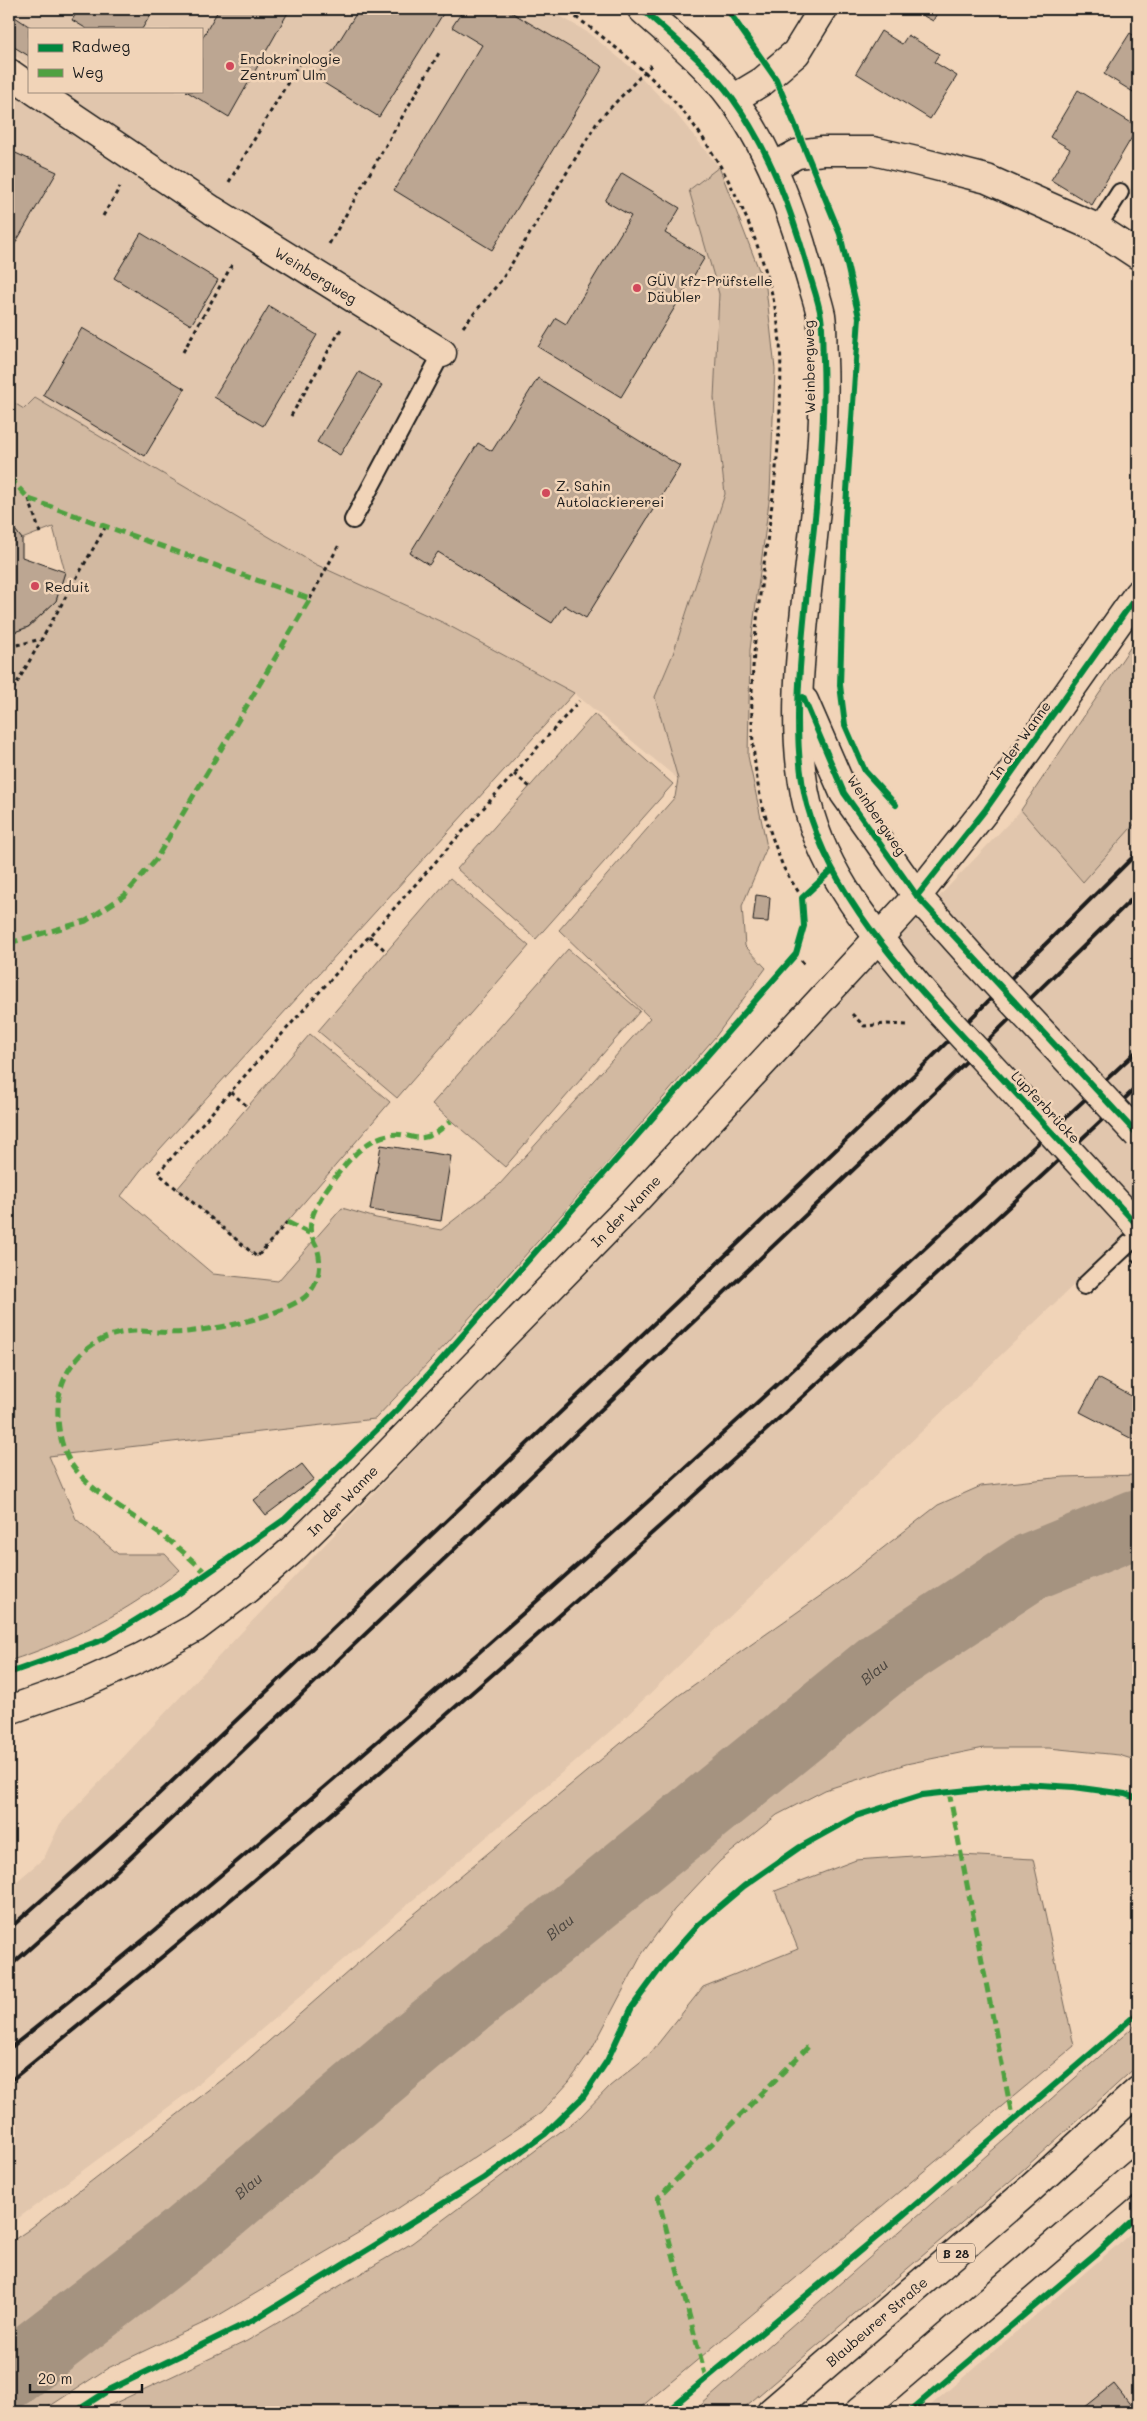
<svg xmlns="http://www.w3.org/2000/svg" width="1147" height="2421" font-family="Mali,sans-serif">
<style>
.built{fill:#e1c6ad}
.green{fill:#d2b9a1;stroke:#776a5e}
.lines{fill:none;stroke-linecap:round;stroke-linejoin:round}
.river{stroke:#a59380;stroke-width:68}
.building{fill:#bca692;stroke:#1c1c1c}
.lane-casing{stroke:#1c1c1c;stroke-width:20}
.street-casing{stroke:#1c1c1c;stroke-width:31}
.secondary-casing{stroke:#1c1c1c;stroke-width:31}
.primary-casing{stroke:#1c1c1c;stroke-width:31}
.path{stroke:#1c1c1c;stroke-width:3;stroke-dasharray:4 4;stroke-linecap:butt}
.lane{stroke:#f1d4b8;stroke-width:16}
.street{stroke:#f1d4b8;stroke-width:28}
.secondary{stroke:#f1d4b8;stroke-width:28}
.primary{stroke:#f1d4b8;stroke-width:28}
.rail{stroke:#1c1c1c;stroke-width:4}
.secondary-bridge-casing{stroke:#1c1c1c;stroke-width:31;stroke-linecap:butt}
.path-bridge{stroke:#1c1c1c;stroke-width:3;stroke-dasharray:4 4;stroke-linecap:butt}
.secondary-bridge{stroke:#f1d4b8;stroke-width:28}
.quiet{stroke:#4fa141;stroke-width:5;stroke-dasharray:10 5;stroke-linecap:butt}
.cycleway-casing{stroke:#f1d4b8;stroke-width:9}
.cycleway{stroke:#00873e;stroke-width:6}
.poi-dot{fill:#d1495b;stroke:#f1d4b8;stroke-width:2}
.labels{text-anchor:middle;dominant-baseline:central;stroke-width:5;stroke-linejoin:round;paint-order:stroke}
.shield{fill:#f1d4b8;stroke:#5c534b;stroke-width:1}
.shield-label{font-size:12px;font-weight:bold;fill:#1c1c1c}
.poi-label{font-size:14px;fill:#1c1c1c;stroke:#f1d4b8;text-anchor:start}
.street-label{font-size:14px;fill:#1c1c1c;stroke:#f1d4b8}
.water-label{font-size:15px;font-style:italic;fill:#4c463f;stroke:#f1d4b8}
</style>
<rect width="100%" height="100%" fill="#f1d4b8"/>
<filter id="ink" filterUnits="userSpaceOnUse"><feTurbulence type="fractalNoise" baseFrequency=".02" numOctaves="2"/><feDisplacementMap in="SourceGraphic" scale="10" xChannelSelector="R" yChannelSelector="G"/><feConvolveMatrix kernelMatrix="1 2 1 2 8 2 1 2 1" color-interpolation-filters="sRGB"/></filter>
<g filter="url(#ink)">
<!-- built -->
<g class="built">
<path d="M9,9H548L587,32L633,69L673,110L719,167L689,190L719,294L714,398L725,494L673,654L655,697L678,779L574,693L444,623L315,564L9,400V98L29,68V91H201V29H29V65L9,52Z"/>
<path d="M1021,810L1082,882L1138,820V1223L615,1727L186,2094L9,2225V1888L44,1858L60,1824Z"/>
<path d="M1138,2227V2412H923Z"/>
</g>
<!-- green -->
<g class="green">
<path d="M719,167L766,288L775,369L770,494L750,650L748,756L767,847L742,906L745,946L766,968L716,1036L604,1167L448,1342L375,1419L49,1456L76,1519L118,1554H165L180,1570C129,1611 71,1641 9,1661V634L29,627L56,601L65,572L53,527L22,539L9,522V400L24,409L35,398L315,564L444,623L574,693L140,1171L121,1196L213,1274L278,1281L342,1208L376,1218L441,1230L499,1185L650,1018L559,930L675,797L678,779L655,697L673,654L725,494L714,398L719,294L689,190Z"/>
<path d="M1138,636V820L1083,882L1021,810Z"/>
<path d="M594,714L673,784L536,939L457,869Z"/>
<path d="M450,878L529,946L397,1098L318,1031Z"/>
<path d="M568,949L640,1011L505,1167L432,1104Z"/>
<path d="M310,1034L390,1102L257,1257L177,1189Z"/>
<path d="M1138,1475V1761L1119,1755L1049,1748H984L906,1764L825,1790L777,1815L720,1861L674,1910L642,1954L591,2051L569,2082L541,2113L385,2217L214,2318L108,2368L41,2412H9V2243L27,2231L244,2063L407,1920L678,1696L833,1587L938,1505L981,1486L1064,1477Z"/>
<path d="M942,1854L1033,1859L1074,2046L635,2412H96L247,2341L412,2243L580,2117L610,2086L649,2055L703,1987L798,1949L775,1891L856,1860Z"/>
<path d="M1138,2023V2065L1015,2177L739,2412H693Z"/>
</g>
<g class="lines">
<!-- river -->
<path class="river" id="s1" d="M9,2375L187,2237L419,2041L884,1663L1030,1567L1138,1523"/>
</g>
<!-- building -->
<g class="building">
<path d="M79,9H154L142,29H87L72,20Z"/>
<path d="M219,9H290L229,117L186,91H201V40Z"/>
<path d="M359,9H446L379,117L316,78Z"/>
<path d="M464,9H506L603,67L492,250L394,190L482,45L452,27Z"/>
<path d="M911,9H939L933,21Z"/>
<path d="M9,13L33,29H29V56L9,44Z"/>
<path d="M881,31L902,44L908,35L939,54L934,62L957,76L930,119L856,73Z"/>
<path d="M1130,33L1138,38V95L1104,74Z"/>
<path d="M1078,90L1138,127L1092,205L1051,180L1070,149L1050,137Z"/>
<path d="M9,150L57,172L9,254Z"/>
<path d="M622,173L680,208L665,233L705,257L621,397L538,347L556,318L566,324L631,216L605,201Z"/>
<path d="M141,233L218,280L191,325L114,278Z"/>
<path d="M269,306L317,335L263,426L214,397Z"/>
<path d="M82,328L185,389L145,456L43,395Z"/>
<path d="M359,372L382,385L340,455L317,442Z"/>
<path d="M538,378L680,466L586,618L564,605L552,623L438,552L429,565L410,553L478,443L492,451Z"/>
<path d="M9,522L22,539V557L65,572L56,601L28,627L9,634Z"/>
<path d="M756,895L770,897L768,922L753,921Z"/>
<path d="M381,1145L451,1156L441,1221L370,1210Z"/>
<path d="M1098,1378L1137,1399L1138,1396V1442L1080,1412Z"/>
<path d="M302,1464L314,1479L266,1515L254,1500Z"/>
<path d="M1114,2384L1136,2412H1079Z"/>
</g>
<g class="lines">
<defs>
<g id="lane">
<path d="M1097,228L1120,192"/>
<path d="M353,520L442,353"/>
<path d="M1084,1286L1138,1235"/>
</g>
<g id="street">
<path d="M9,73L29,87"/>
<path id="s2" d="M35,91L212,210L442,353"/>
<path d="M733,99L763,81L796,53L823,9"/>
<path d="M773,167L797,154L823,151H873L916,161L987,179L1097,228L1138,255"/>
</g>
<g id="secondary">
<path d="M642,9C673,37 707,64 732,98C770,149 793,212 809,273C813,287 818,301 821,315C823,329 822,345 823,359C826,431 817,502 809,573C801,646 790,730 807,803C826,882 884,945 934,1005"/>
<path d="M804,701L844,793L917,896L978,964"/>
<path id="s3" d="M9,1710L83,1684L142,1657L195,1628L247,1589L290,1552L342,1501L635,1201L917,896L986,809L1138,594"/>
</g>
<g id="primary">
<path id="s4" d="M771,2412L1030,2189L1138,2091"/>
<path d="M859,2412L1138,2173"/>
</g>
</defs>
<!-- lane casing -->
<use href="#lane" class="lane-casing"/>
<!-- street casing -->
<use href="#street" class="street-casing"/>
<!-- secondary casing -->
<use href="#secondary" class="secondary-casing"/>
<!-- primary casing -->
<use href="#primary" class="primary-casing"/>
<!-- path -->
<g class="path">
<path d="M562,9C579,18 595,31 610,43C653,77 685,107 713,154C743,202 767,262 777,318C782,347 781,378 780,407C777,531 738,655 757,779C761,807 772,838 782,864C787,876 796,887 802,898"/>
<path d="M229,182L300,62"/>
<path d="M103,216L120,187"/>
<path d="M329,244L439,53"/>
<path d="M463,327L503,278L598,121L653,63"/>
<path d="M183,352L233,263"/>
<path d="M291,416L341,329"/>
<path d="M29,499L40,533"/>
<path d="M310,599L340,543"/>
<path d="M9,647L41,639"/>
<path d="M9,697L106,526"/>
<path d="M514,774L530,787"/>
<path d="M369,936L387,952"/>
<path d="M796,954L806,966"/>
<path d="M852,1014L864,1026L887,1024L908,1025"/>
<path d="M231,1092L248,1107"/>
<path d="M287,1222L257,1257L158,1173L579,701"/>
</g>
<!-- lane -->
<use href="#lane" class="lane"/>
<!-- street -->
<use href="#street" class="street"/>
<!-- secondary -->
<use href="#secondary" class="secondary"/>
<!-- primary -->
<use href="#primary" class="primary"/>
<!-- rail -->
<g class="rail">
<path d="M9,1929L126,1825L704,1276L916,1073L1138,852"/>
<path d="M9,1967L111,1876L935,1092L1138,893"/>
<path d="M9,2049C128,1955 243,1857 358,1758C624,1528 882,1289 1138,1050"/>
<path d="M9,2082C400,1767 773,1429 1138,1086"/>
</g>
<defs>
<g id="secondary-bridge">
<path d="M978,964L1138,1135"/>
<path d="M934,1005L1138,1226"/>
</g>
</defs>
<!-- secondary-bridge casing -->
<use href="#secondary-bridge" class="secondary-bridge-casing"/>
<!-- path-bridge -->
<path class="path-bridge" d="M1132,1260L1138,1266"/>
<!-- secondary-bridge -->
<use href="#secondary-bridge" class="secondary-bridge"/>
<!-- quiet -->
<g class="quiet">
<path d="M9,477L29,499L310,599L156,859L125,895L86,921L9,943"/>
<path d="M287,1222L311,1234"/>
<path d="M207,1574C193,1561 178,1546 161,1535C131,1514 99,1498 75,1469C61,1451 57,1427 58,1405C61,1363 94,1333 135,1331C152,1331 170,1334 187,1332C226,1327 265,1320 299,1301C317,1291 324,1268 317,1248C316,1244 312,1239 311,1234C308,1221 316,1207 322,1196C337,1174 361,1139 389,1135C398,1133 404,1135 412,1137C429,1141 440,1130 451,1121"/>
<path d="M949,1792L1013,2121"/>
<path d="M706,2378L658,2198L808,2047"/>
</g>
<defs>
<g id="cycleway">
<path d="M642,9C673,37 707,64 732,98C770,150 793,214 810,276C814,289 819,303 821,317C823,330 822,345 823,359C826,434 816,508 808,582C801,648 790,741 807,805C835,907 917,986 986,1061C1037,1116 1088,1171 1138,1226"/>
<path d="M727,9L776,79L840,234L859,317L845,520L840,685L845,725L865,771L896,805"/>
<path d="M803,697L844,793L917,896L1138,1135"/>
<path d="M917,896L986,809L1138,594"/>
<path d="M9,1673L105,1639L178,1594L285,1519L399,1408L796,954L804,926L802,898L832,870"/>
<path d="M75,2412L109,2390L255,2319L484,2178L545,2134L583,2097L607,2061L632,2007L665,1962L699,1924L744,1886L800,1847L856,1816L922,1795L1023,1784L1074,1787L1125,1794L1138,1799"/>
<path d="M666,2412L902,2216L1138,2013"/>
<path d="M909,2412L1095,2255L1138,2215"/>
</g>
</defs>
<!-- cycleway casing -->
<use href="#cycleway" class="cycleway-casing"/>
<!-- cycleway -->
<use href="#cycleway" class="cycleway"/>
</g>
</g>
<!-- markers -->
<g class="poi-dot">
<circle cx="230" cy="66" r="5"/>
<circle cx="637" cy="288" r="5"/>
<circle cx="546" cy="493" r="5"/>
<circle cx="35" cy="586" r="5"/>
</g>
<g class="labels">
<!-- shield labels -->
<rect class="shield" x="937" y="2243.5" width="38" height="19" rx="4"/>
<g class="shield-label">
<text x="956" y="2253">B 28</text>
</g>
<!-- poi labels -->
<g class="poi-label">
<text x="240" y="58">Endokrinologie<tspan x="240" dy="16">Zentrum Ulm</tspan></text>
<text x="647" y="280">GÜV kfz-Prüfstelle<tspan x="647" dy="16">Däubler</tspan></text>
<text x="556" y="485">Z. Sahin<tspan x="556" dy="16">Autolackiererei</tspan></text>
<text x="45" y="586">Reduit</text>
</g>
<!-- street labels -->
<g class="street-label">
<text stroke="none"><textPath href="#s2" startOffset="336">Weinbergweg</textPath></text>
<text transform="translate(809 367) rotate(-91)">Weinbergweg</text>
<text transform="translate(1020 740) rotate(-54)">In der Wanne</text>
<text transform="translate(877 815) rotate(56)">Weinbergweg</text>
<text transform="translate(1046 1107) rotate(47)">Lupferbrücke</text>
<text stroke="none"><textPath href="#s3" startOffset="804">In der Wanne</textPath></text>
<text stroke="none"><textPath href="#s3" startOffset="399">In der Wanne</textPath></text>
<text stroke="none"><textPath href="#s4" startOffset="139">Blaubeurer Straße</textPath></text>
</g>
<!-- water labels -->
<g class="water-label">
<text stroke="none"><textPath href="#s1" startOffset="1115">Blau</textPath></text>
<text stroke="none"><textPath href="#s1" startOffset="710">Blau</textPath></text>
<text stroke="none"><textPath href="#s1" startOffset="305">Blau</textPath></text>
</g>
</g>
<!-- margin -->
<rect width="1147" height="2421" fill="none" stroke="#f1d4b8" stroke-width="30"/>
<rect x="15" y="15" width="1117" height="2391" fill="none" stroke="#1c1c1c" stroke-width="2" filter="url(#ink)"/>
<!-- legend -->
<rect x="28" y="28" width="175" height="65" fill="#f1d4b8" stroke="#9c8a7a"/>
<rect x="38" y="44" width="25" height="8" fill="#00873e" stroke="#9c8a7a"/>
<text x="72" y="52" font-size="15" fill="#1c1c1c">Radweg</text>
<rect x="38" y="69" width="25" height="8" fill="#4fa141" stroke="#9c8a7a"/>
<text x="72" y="78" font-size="15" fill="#1c1c1c">Weg</text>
<!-- scale -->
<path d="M30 2384v8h112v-8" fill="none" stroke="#1c1c1c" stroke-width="2.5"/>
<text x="38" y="2384" font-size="15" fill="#1c1c1c" stroke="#f1d4b8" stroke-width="4" paint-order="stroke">20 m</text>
</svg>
